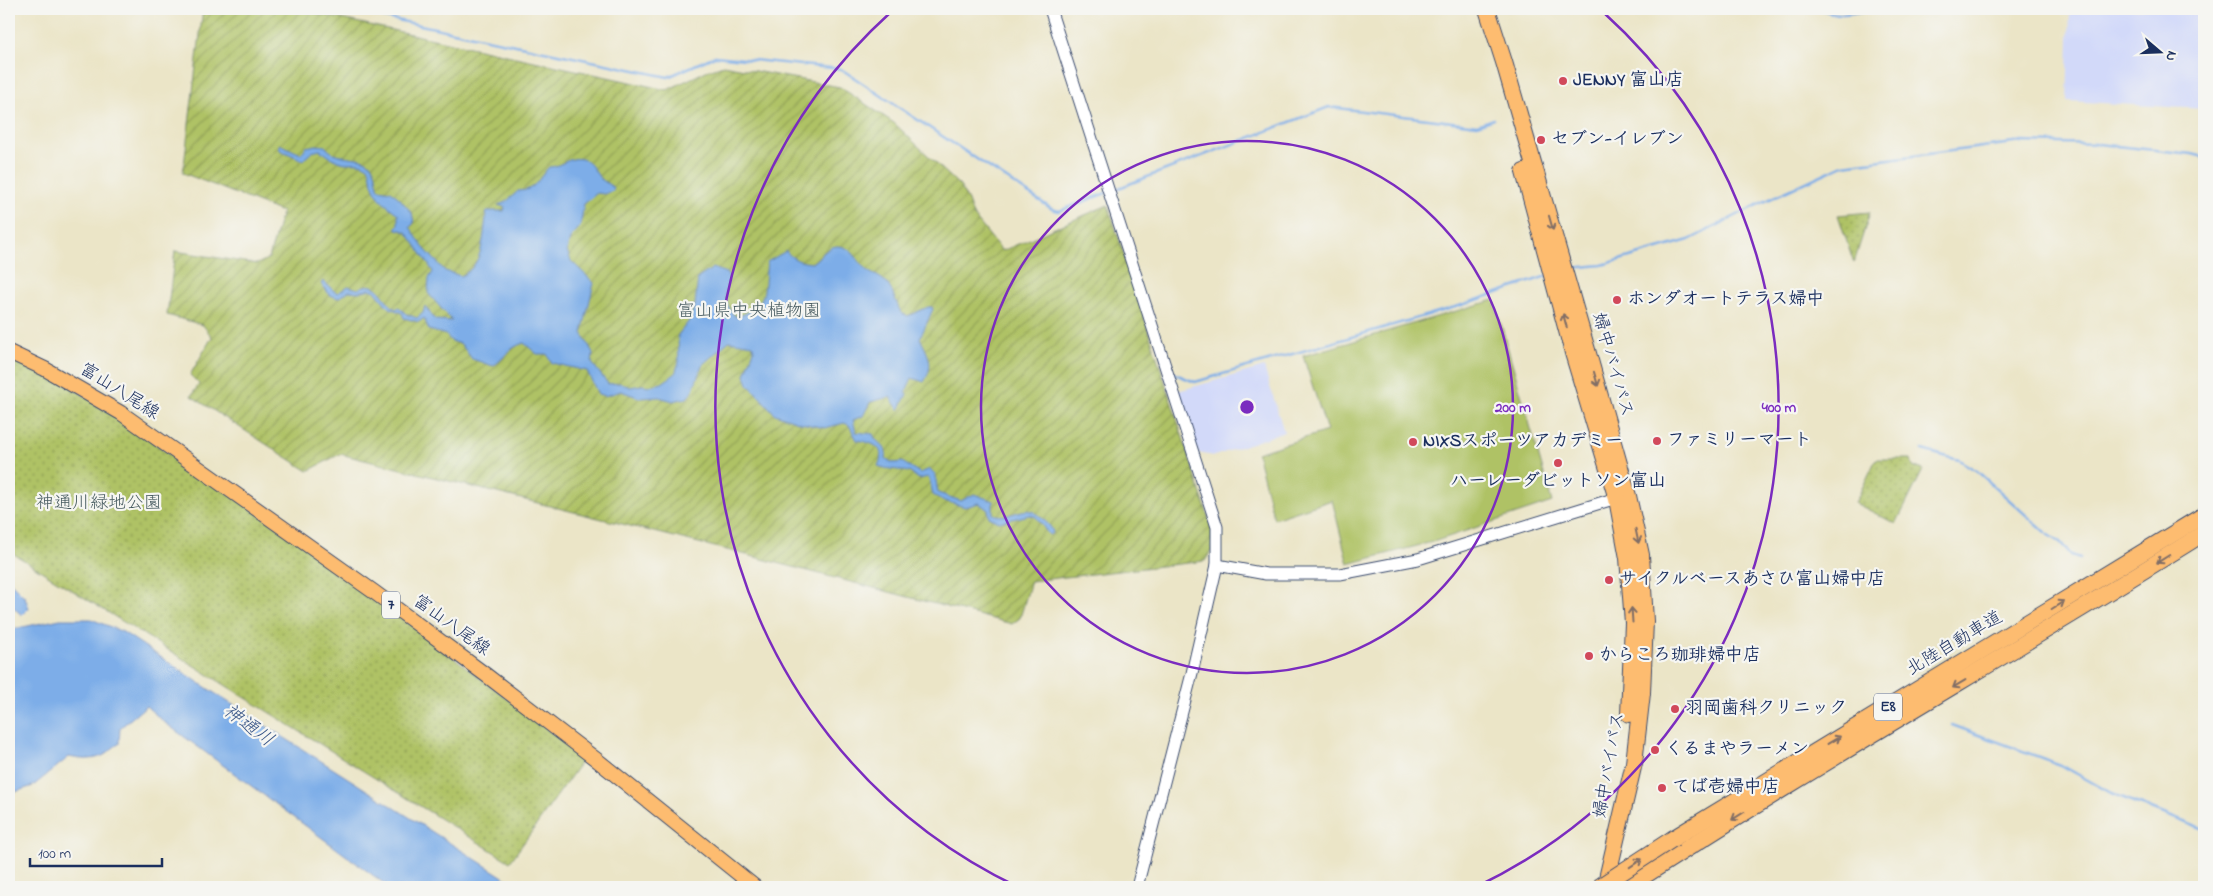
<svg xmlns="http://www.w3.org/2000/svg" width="2213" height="896" font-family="'Indie Flower','Klee One',sans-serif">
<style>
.built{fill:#d2d9f9}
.grass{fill:url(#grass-dots);stroke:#657862}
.garden{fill:url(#garden-furrows);stroke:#657862}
.pitch{fill:#afc265;stroke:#657862}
.water{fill:#7dade8;stroke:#4c6ea3}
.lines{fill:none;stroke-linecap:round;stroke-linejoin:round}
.stream{stroke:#7dade8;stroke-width:2.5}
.minor-casing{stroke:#3a4a6e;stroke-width:13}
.major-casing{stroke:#3a4a6e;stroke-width:16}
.highway-casing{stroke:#3a4a6e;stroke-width:18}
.minor{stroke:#fff;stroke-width:11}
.major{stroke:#fdbc70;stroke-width:14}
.highway{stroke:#fdbc70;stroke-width:16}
.highway-bridge-casing{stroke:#3a4a6e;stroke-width:18;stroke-linecap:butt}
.highway-bridge{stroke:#fdbc70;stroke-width:16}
.oneway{stroke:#816e66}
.ring{fill:none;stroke:#7b2cbf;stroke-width:2.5}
.poi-dot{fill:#d1495b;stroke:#f6f6f2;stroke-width:2}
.labels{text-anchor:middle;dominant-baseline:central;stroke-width:4.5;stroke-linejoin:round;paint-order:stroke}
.shield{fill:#f6f6f2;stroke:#5d6b8a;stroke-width:1}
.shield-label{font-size:16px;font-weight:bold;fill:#1b2f5e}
.poi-label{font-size:18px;font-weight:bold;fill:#1b2f5e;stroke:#f6f6f2;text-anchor:start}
.park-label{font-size:18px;fill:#475b60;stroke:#f6f6f2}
.street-label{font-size:18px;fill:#1b2f5e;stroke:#f6f6f2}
.water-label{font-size:19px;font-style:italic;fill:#385587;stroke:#f6f6f2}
.centre{fill:#7b2cbf;stroke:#f6f6f2;stroke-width:2.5}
.ring-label{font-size:15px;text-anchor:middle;font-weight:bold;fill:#7b2cbf;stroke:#f6f6f2;stroke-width:4.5;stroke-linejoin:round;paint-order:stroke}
</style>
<defs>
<pattern id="grass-dots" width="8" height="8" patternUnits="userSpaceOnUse" patternTransform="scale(1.25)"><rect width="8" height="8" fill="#afc265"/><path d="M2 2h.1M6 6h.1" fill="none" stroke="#8e9e56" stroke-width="1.8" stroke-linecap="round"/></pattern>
<pattern id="garden-furrows" width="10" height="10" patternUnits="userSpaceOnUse" patternTransform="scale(1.25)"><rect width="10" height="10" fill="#afc265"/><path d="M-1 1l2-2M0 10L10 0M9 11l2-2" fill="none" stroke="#8e9e56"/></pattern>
</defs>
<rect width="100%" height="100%" fill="#f6f6f2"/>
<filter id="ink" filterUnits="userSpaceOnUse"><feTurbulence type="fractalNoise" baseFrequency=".02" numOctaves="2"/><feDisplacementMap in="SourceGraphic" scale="10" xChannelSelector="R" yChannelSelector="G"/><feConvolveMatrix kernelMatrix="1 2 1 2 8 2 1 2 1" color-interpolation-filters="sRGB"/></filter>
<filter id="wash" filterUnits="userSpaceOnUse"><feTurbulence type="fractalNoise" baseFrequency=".0096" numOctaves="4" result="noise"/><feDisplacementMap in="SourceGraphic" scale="20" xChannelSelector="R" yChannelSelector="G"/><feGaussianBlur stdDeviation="1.12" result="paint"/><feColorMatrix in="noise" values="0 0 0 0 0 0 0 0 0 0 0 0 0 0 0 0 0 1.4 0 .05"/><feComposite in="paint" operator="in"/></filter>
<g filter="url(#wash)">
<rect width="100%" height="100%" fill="#ebe5c7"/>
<!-- built -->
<g class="built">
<path d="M2070,9H2204V109L2067,101Z"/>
<path d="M1264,367L1284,432L1214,456L1198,453L1178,391Z"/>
</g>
<!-- grass -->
<g class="grass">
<path d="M1870,212L1854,263L1838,215Z"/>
<path d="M9,352L45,369L334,565L584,758L510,862L9,551Z"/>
<path d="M1876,459H1911L1913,466L1923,470L1896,524L1855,503Z"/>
</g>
<!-- garden -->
<path class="garden" d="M203,9H296L667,90L706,71L723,65L840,87L894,123L960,186L968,201L973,215L1002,251L1108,205L1212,528V550L1205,561L1031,581L1020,618L1012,624L735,552L340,454L308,471L191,396L199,384L190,375L212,337L203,325L167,315L175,251L257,264L269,258L282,212L183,173Z"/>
<!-- pitch -->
<path class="pitch" d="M1494,300L1552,502L1436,541L1348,564L1332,500L1274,519L1257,453L1327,431L1303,356Z"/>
<!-- water -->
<g class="water">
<path d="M279,144L301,154L306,147L316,145L325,146C337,163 366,151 374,169C377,175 376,182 379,189L391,191L400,199L412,213L414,223L410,227L423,247L445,271L461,276C485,265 483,233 487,211H504L505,207L498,205L506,202L518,191C536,191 538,178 549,167C558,167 564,161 573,159C591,156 593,171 601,179C605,182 610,185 614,188L613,191L604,194L597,193L584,204L580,227L570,238L567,251L571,261L594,283L582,333L593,353L592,363L608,384L620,383L630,387L642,385L650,386L662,383L675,374L679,362L678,335L689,321L695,305L698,278L713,268L726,273L729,278C724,293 724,305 736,317C769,306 763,293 767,262L786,251C793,260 801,262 812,263C818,259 828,246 837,246C854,246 858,264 869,272C876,276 882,277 888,285C894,293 896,303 901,313L908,316L928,307H932L933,309L920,338C928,355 935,364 924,382L912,378L905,393L907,394L899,410L890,397L870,402L863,416L853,420L856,432L873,434C878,447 888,443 886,460L895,463L902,462L920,473L930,469L935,474L938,493L961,501L974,494L993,501V514C1014,522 1024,498 1044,520C1048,524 1052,527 1053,533L1049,535L1036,517L1030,515L999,522L989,517L988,510L979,503L965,507L944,501L933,495L930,481L928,477L919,479C915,477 912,473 908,472C898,469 888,470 878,466C888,445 870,443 857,440L849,425L844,423L825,428L801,423L775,414L748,384L745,375L754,350L753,345L729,341L702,365L692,392L687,398L673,401L659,397L640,398L621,391L605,396L598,394L587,371L552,363L547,354H537L524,343C507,348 506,358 493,366L472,359L461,344L451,341L446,335L429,330L424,318L419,322L404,318L402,313L388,307L375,291L370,289L359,292L349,291L338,298L330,295L321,284L323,281L334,291L338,293L348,286L358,289C378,276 383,302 396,309L399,307L406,314L417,318L423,313L425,306L435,320L452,321L428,293L429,278L433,272C431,267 408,234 406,232C402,230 398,230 395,228L398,225V214C387,206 377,198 372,184C371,179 371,174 369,168C361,161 355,163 346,163C336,162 327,155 320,150L312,152L303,160L280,150Z"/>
<path d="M9,581L25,597L29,608L22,615L9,604Z"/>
<path d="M60,619H91L123,632L222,698L519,887H389L164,722L146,706L120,728L119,744C112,747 108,754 102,756C91,761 79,759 69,757L33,786L9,794V630Z"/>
</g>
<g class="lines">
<!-- stream -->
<g class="stream">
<path d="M344,9L668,77L715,56L841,69L1052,209L1059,211L1106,193"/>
<path d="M1821,9C1841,18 1852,13 1873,9"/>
<path d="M1111,191L1329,107L1477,125L1494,119"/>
<path d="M1571,268L1602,265L1689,240L1757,205L1843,165L2021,142L2098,144L2192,154L2204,157"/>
<path d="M1173,373L1195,382L1459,306L1547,276"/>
<path d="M1922,450L1959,460L1977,471L2046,533L2060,542L2071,555L2080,558"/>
<path d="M1952,725L2061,765L2111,793L2204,830"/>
</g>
</g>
</g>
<g filter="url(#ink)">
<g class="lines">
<defs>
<g id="minor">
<path d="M1050,9L1217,527V565L1192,673L1137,887"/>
<path d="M1217,565L1266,574H1340L1418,559L1610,500L1624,497"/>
</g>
<path id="major" d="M9,352L45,369L121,413L374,592L486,675L597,760L755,887"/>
<g id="highway">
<path d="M1487,9L1504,62L1587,350L1628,496L1641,555L1645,621L1642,693L1634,763L1605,887"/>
<path d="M1524,172L1573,353L1617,499L1628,558L1633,623L1629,714"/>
<path d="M1674,838L2204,515"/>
<path d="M1627,887C1816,764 2013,653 2204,533"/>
</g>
</defs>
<!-- minor casing -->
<use href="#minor" class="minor-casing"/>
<!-- major casing -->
<use href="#major" class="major-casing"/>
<!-- highway casing -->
<use href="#highway" class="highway-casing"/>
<!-- minor -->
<use href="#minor" class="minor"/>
<!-- major -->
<use href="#major" class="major"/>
<!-- highway -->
<use href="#highway" class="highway"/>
<defs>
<path id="highway-bridge" d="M1599,887L1674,838"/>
</defs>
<!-- highway-bridge casing -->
<use href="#highway-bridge" class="highway-bridge-casing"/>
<!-- highway-bridge -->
<use href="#highway-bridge" class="highway-bridge"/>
</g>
<!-- one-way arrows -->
<defs><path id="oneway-shaft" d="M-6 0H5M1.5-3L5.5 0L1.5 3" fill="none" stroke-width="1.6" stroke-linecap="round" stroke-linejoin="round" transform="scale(1.25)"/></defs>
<g class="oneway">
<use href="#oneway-shaft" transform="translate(1551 223) rotate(74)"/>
<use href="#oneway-shaft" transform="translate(1565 321) rotate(-105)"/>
<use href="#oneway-shaft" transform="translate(1596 379) rotate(74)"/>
<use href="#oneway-shaft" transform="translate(1637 536) rotate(78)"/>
<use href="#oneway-shaft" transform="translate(2163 559) rotate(148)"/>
<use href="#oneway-shaft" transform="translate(2058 605) rotate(-32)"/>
<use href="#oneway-shaft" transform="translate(1632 615) rotate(-94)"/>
<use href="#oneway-shaft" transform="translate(1959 684) rotate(149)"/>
<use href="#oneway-shaft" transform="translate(1834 740) rotate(-31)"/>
<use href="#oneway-shaft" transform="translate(1738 816) rotate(148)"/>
<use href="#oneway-shaft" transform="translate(1636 863) rotate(-33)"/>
</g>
</g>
<!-- distance rings -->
<g class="ring">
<circle cx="1247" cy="407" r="266"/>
<path d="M1018 887A532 532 0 0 1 891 12M1603 12A532 532 0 0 1 1476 887"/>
</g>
<!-- markers -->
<g class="poi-dot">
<circle cx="1563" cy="81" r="5"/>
<circle cx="1541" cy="140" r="5"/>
<circle cx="1617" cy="300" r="5"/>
<circle cx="1657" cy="441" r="5"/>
<circle cx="1413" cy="442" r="5"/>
<circle cx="1558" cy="463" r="5"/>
<circle cx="1609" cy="580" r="5"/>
<circle cx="1589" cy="656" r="5"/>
<circle cx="1675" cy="709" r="5"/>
<circle cx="1655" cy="750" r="5"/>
<circle cx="1662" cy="788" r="5"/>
</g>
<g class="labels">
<!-- shield labels -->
<g class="shield">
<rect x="382" y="591.5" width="18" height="27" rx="4"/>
<rect x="1874" y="693.5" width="28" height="27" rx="4"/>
</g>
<g class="shield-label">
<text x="391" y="605">7</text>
<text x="1888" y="707">E8</text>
</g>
<!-- poi labels -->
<g class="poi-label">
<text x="1573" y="81">JENNY 富山店</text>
<text x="1551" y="140">セブン-イレブン</text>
<text x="1627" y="300">ホンダオートテラス婦中</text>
<text x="1667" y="441">ファミリーマート</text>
<text x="1423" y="442">NIXSスポーツアカデミー</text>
<text x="1558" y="482" text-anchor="middle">ハーレーダビットソン富山</text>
<text x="1619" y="580">サイクルベースあさひ富山婦中店</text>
<text x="1599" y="656">からころ珈琲婦中店</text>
<text x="1685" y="709">羽岡歯科クリニック</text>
<text x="1665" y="750">くるまやラーメン</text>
<text x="1672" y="788">てば壱婦中店</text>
</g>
<!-- park labels -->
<g class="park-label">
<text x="749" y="312">富山県中央植物園</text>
<text x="99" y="504">神通川緑地公園</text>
</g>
<!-- street labels -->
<g class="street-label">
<text transform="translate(1612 365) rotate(74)">婦中バイパス</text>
<text transform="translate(119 392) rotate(32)">富山八尾線</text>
<text transform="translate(451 626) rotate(36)">富山八尾線</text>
<text transform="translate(1955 644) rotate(-31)">北陸自動車道</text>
<text transform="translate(1610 765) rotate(-80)">婦中バイパス</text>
</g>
<!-- water labels -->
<g class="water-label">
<text transform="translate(248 726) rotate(37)">神通川</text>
</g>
</g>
<circle cx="1247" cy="407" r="8" class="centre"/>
<g class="ring-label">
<text x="1513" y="412">200 m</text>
<text x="1779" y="412">400 m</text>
</g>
<!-- margin -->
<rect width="2213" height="896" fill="none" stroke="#f6f6f2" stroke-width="30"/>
<!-- north arrow -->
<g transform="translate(2160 52) rotate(109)" stroke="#f6f6f2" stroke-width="4" paint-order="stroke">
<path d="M0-4L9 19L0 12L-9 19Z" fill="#1b2f5e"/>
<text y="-8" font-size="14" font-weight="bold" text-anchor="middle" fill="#1b2f5e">N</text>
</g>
<!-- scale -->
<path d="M30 858v8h132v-8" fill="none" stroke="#1b2f5e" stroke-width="2.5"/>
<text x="38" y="858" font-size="15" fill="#1b2f5e" stroke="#f6f6f2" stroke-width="4" paint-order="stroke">100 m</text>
</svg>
